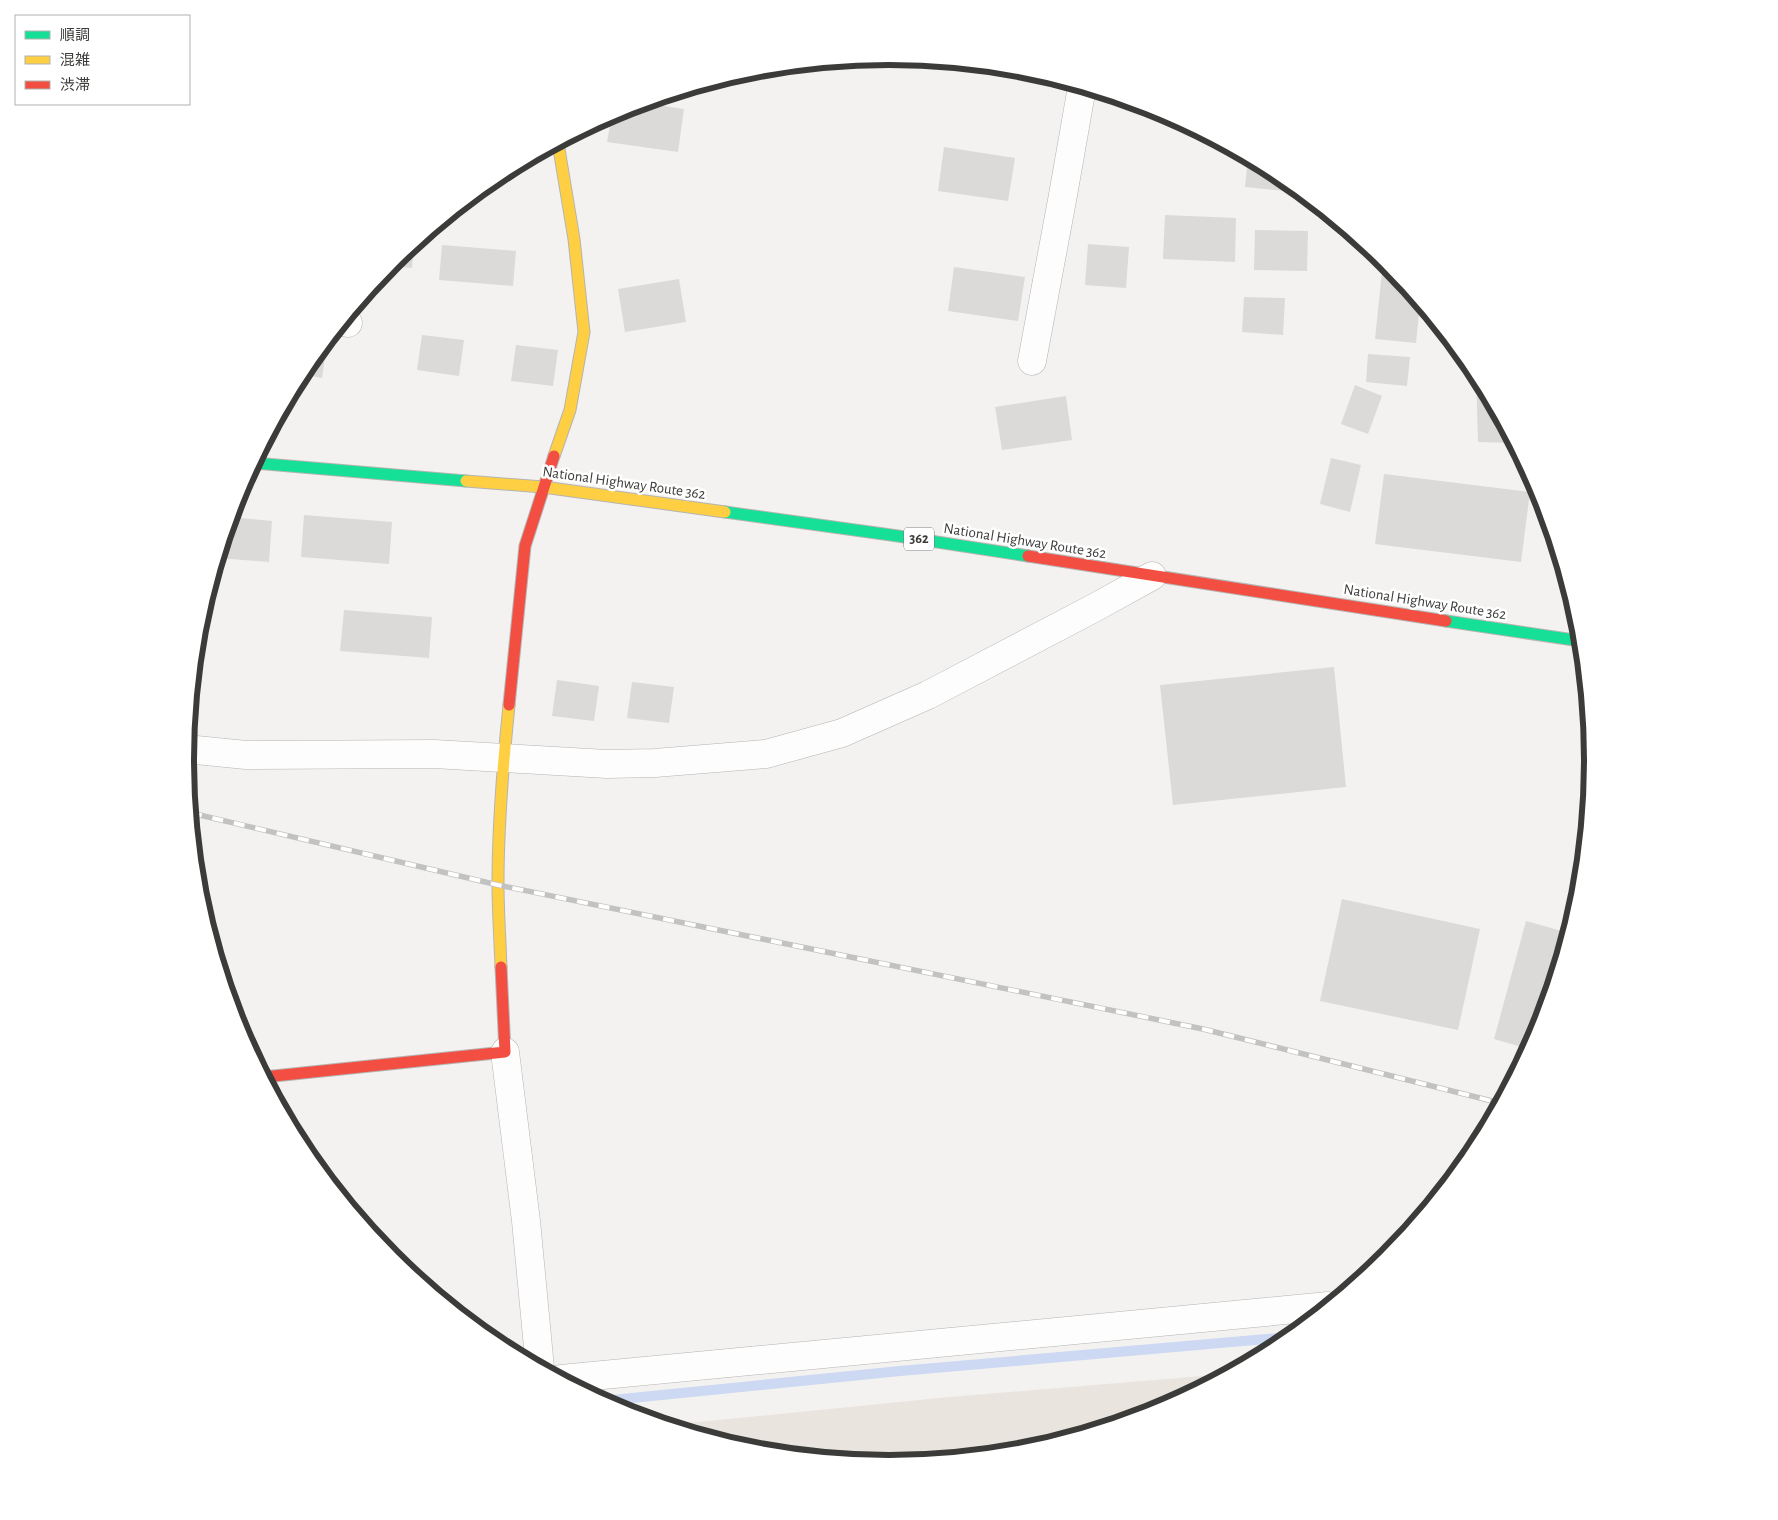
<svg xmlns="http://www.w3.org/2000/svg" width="1778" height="1520" font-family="'Alegreya Sans','Noto Sans JP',sans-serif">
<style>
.built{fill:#e9e4dd}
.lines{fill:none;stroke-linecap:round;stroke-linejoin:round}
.stream{stroke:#cdd8f3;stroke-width:10}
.building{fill:#dbdad9}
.street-casing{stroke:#b5b4b2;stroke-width:29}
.fast-casing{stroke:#b5b4b2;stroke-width:13}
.slow-casing{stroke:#b5b4b2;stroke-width:13}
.jam-casing{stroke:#b5b4b2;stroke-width:13}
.street{stroke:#fdfdfd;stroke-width:28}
.fast{stroke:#16e098;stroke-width:11}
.slow{stroke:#ffcf43;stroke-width:11}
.jam{stroke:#f24e42;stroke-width:11}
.rail-casing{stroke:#c2c2c1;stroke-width:5.5}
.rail{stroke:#fff;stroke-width:4;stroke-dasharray:11;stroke-linecap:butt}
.labels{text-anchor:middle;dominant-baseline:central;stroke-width:5;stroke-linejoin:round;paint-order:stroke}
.shield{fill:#fff;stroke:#767674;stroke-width:1}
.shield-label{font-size:14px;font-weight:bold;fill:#3b3b39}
.street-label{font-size:15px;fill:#3b3b39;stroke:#fff}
.rim{fill:none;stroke:#3b3b39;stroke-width:6}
</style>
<rect width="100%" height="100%" fill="#f4f2f0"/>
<!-- built -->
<path class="built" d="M1226,1374L1158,1410L1026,1450L889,1464L751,1450L668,1425L949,1397Z"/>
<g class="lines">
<!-- stream -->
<path class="stream" d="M602,1401L900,1371L1290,1337"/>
</g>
<!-- building -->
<g class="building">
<path d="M644,103L684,109L678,152L607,142L612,114L620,110Z"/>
<path d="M944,147L1015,158L1008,201L938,191Z"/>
<path d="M1248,158L1280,175L1286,180L1285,191L1245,187Z"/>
<path d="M1165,215L1236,218L1235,262L1163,259Z"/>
<path d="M1255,230L1308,231L1307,271L1254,270Z"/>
<path d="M414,244L412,268L389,266L392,262Z"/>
<path d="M1088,244L1129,247L1126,288L1085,285Z"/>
<path d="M442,245L516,251L513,286L439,280Z"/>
<path d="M954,267L1025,277L1018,321L948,311Z"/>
<path d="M1382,271L1395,272L1420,304L1416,343L1375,339Z"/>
<path d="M679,279L686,322L625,332L618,289Z"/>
<path d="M1244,297L1285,298L1283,335L1242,332Z"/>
<path d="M422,335L464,340L459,376L417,370Z"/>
<path d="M325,343L327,344L322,378L301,374Z"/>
<path d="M516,345L558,350L553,386L511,381Z"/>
<path d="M1368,354L1410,357L1407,386L1366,382Z"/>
<path d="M1476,372L1482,384L1514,443L1478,442Z"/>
<path d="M1355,385L1382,396L1368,434L1341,424Z"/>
<path d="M1066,396L1072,440L1002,450L995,407Z"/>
<path d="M1331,458L1361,465L1350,512L1320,504Z"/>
<path d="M1384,474L1530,492L1521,562L1375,544Z"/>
<path d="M304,515L392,522L389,564L301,557Z"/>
<path d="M231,517L272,521L269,562L218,558Z"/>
<path d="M344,610L432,617L429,658L340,651Z"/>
<path d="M1334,667L1346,787L1173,805L1160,685Z"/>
<path d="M557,680L599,686L594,721L552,716Z"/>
<path d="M632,682L674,687L669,723L627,718Z"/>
<path d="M1342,899L1480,929L1458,1030L1320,1001Z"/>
<path d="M1526,921L1569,933L1539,1030L1529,1049L1494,1039Z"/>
</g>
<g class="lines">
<defs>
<g id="street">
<path d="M342,322L348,323"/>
<path d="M1032,361L1063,195L1082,87"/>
<path d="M186,749L246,755L434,754L607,764L655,763L766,754L842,733L928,695L1094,608L1152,576"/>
<path d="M505,1052L526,1221L540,1368"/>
<path d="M561,1379L1328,1306"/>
</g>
<g id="fast">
<path d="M253,463L466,481"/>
<path d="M725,512L898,536L1028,556"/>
<path d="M1446,621L1581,641"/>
</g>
<g id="slow">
<path d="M554,456L570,410L584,332L574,239L558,143"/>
<path d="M466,481L543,487L725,512"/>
<path d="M501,967C500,939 498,911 498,883C498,824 503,764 509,705"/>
</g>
<g id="jam">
<path d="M1028,556L1446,621"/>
<path d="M509,705L525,546L554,456"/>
<path d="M264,1077L505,1052L501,967"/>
</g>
</defs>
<!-- street casing -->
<use href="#street" class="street-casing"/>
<!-- fast casing -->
<use href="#fast" class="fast-casing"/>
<!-- slow casing -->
<use href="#slow" class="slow-casing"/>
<!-- jam casing -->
<use href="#jam" class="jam-casing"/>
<!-- street -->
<use href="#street" class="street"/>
<!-- fast -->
<use href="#fast" class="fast"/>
<!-- slow -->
<use href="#slow" class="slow"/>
<!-- jam -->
<use href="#jam" class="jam"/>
<defs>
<path id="rail" d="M191,813L498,885L1203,1029L1500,1103"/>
</defs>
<!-- rail casing -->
<use href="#rail" class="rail-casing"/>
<!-- rail -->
<use href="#rail" class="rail"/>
</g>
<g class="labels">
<!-- shield labels -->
<rect class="shield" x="904" y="527.5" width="30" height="23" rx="4"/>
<g class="shield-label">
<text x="919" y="539">362</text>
</g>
<!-- street labels -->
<g class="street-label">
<text transform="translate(624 483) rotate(8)">National Highway Route 362</text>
<text transform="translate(1025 541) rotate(9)">National Highway Route 362</text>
<text transform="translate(1425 602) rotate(9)">National Highway Route 362</text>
</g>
</g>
<!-- crop -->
<path d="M0 0H1778V1520H0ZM194 760a695 695 0 1 1 1390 0a695 695 0 1 1-1390 0Z" fill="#fff" fill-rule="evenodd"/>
<path class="rim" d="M194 760a695 695 0 1 1 1390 0a695 695 0 1 1-1390 0Z"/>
<!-- legend -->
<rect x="15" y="15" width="175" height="90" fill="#ffffff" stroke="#b1b1b0"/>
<rect x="25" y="31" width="25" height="8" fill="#16e098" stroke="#b1b1b0"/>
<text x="60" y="40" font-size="15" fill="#3b3b39">順調</text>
<rect x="25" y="56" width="25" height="8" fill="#ffcf43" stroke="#b1b1b0"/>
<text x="60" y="65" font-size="15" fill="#3b3b39">混雑</text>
<rect x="25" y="81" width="25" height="8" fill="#f24e42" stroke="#b1b1b0"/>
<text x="60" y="90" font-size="15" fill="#3b3b39">渋滞</text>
</svg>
